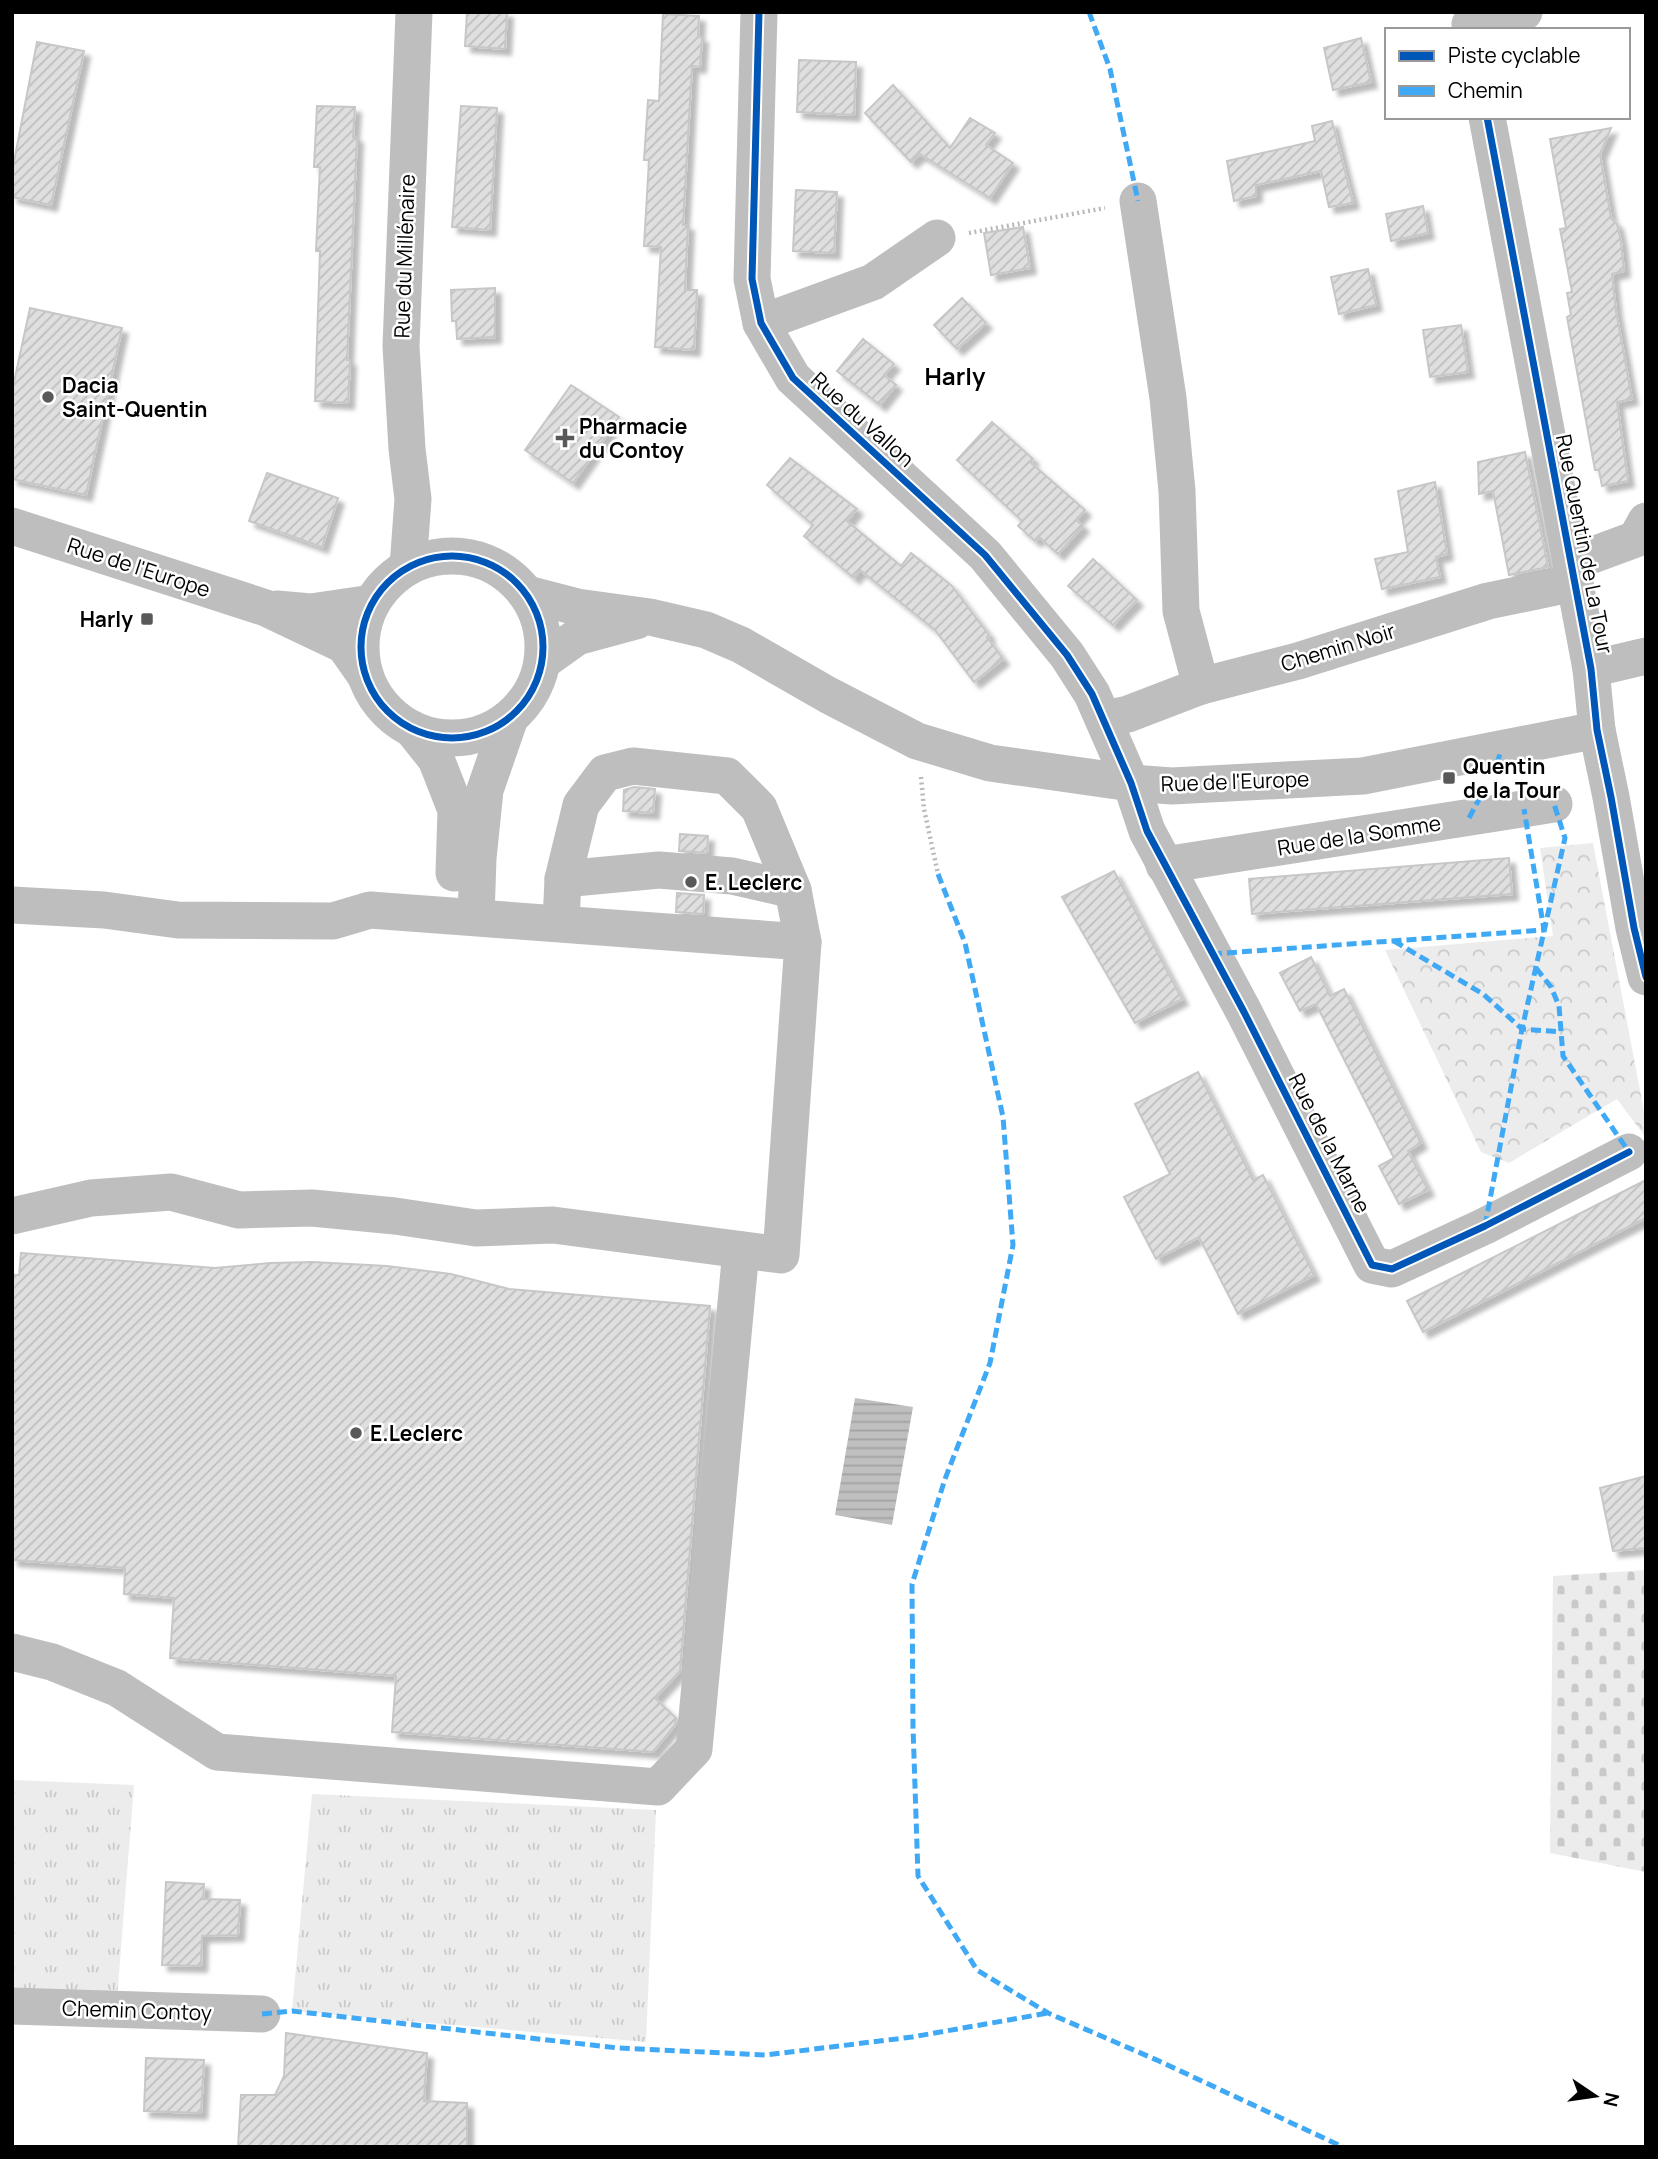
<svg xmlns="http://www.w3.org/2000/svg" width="1658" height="2159" font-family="Manrope,sans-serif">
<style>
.grass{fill:url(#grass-tufts)}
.forest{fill:url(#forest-crowns)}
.cemetery{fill:url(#cemetery-stones)}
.water{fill:url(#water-rules)}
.building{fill:url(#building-hatch);stroke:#c7c7c7;stroke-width:2;filter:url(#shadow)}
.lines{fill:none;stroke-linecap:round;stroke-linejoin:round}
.path{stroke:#b9b9b9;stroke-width:4.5;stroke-dasharray:2 3.5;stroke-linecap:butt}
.minor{stroke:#bebebe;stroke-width:37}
.quiet{stroke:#3fa9f5;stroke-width:5;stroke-dasharray:10 5;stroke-linecap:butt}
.cycleway-casing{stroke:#fff;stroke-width:11}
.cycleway{stroke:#0057b8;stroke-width:7}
.poi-dot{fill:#595959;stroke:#fff;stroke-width:2.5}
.labels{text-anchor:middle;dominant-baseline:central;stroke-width:5;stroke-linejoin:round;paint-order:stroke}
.street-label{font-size:21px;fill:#000;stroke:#fff}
.poi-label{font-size:21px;font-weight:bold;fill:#000;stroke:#fff;text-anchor:start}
.quarter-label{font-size:24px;font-weight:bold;fill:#000;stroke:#fff}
</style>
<defs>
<pattern id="grass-tufts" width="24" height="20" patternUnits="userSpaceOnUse" patternTransform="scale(1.75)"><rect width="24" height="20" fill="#ececec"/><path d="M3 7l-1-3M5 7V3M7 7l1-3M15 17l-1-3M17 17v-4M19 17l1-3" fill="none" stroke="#c9c9c9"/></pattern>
<pattern id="forest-crowns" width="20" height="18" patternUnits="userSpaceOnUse" patternTransform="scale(1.75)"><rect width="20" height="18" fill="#ececec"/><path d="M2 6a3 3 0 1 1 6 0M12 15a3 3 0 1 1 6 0" fill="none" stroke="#c9c9c9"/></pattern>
<pattern id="cemetery-stones" width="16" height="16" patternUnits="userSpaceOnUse" patternTransform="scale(1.75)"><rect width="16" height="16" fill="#ececec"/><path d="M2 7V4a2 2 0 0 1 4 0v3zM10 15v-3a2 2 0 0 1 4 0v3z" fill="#c9c9c9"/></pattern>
<pattern id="water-rules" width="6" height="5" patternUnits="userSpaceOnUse" patternTransform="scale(1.75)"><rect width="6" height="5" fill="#bfbfbf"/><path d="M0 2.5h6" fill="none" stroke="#a2a2a2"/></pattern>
<pattern id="building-hatch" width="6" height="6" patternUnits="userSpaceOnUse" patternTransform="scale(1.75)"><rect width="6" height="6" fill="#dfdfdf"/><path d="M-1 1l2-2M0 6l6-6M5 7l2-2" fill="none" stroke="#bebebe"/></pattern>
<filter id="shadow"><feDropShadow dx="6" dy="6" stdDeviation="2" flood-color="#0004"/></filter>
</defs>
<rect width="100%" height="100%" fill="#fff"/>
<!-- grass -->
<g class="grass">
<path d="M12,1780L134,1785L117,1998L12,1994Z"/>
<path d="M312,1794L656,1810L646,2042L292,2011Z"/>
</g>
<!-- forest -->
<path class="forest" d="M1593,843L1646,1122V1138L1617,1099L1509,1163L1481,1152L1385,950L1553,936L1540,848Z"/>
<!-- cemetery -->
<path class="cemetery" d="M1646,1570V1872L1550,1853L1553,1576Z"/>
<!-- water -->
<path class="water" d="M855,1398L913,1407L892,1525L835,1515Z"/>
<!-- building -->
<g class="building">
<path d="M467,12H507L505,49L465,46Z"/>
<path d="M663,14L699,16L698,37H702L700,67L692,66L683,225H688L685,290H697L694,350L655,347L661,247L644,246L649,160H644L648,100L659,101Z"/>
<path d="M1361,38L1371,82L1333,90L1324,48Z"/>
<path d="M37,42L84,51L51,205L12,197V172Z"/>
<path d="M799,60L856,62L854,115L797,112Z"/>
<path d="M893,85L950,148L970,118L995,133L986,145L1013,163L990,198L920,154L911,162L865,113Z"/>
<path d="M317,106L355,107L353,137H357L347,360H350L348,403L315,401L320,251H316L320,167H314Z"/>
<path d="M461,106L497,108L490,230L452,227Z"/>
<path d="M1332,121L1353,203L1329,207L1321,171L1256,185V196L1234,201L1227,161L1315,141L1312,126Z"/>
<path d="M1611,128L1600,154L1611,218L1617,224L1621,242L1624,271L1612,274L1616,311L1632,399L1617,402L1628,481L1602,486L1599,470H1595L1567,317L1571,315L1567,293L1572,292L1560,229L1566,228L1550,139Z"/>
<path d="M796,190L837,192L834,253L793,251Z"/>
<path d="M1423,206L1428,233L1391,241L1386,214Z"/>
<path d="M1023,227L1030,268L991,275L984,233Z"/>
<path d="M1368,269L1376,305L1339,314L1331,277Z"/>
<path d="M495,288V337L457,339L456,321H452L451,290Z"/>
<path d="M962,298L986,323L957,349L934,325Z"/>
<path d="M30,308L122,328L86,495L12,479V391Z"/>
<path d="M1461,325L1468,372L1430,377L1423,330Z"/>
<path d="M863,339L894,364L884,375L896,385L880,405L837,371Z"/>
<path d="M571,385L619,417L573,483L525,450Z"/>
<path d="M992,422L1033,459L1030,462L1085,510L1076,520L1083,526L1058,554L1039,537L1035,541L1018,526L1022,521L957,460Z"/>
<path d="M1525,452L1548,567L1509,575L1493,491L1479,494L1478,462Z"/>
<path d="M790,458L857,509L847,521L901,566L911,553L952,586L989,635L987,637L1003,659L974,682L935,630L860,570L854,578L804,536L813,525L767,485Z"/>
<path d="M267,473L338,498L322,547L249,521Z"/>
<path d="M1435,482L1447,554L1436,557L1440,577L1382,589L1375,559L1408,552L1398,491Z"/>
<path d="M1093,559L1137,600L1113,625L1068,586Z"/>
<path d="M634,787L655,789L653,813L623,811L624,790Z"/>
<path d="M680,834L708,836L707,853L679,851Z"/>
<path d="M1509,858L1512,894L1252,914L1249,879Z"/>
<path d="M1114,871L1182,999L1135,1023L1062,897Z"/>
<path d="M677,893L704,895L703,914L676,912Z"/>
<path d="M1311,957L1330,996L1344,989L1421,1143L1408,1151L1428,1190L1399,1204L1379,1166L1394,1158L1316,1004L1300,1011L1280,973Z"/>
<path d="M1198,1072L1253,1180L1263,1175L1314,1275L1238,1314L1199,1237L1156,1259L1124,1197L1170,1174L1135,1104Z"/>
<path d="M1646,1180V1218L1423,1332L1407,1301Z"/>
<path d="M21,1253L215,1268L270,1263L313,1262L387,1266L451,1274L509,1289L710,1306L680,1671L655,1698L676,1718L675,1725L653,1752L392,1732L396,1676L170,1658L174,1598L124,1594L125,1568L12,1560V1275H19Z"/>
<path d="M1646,1476V1548L1613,1551L1600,1488Z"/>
<path d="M166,1882L204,1884L203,1899L240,1900L238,1935L202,1936L201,1966L162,1965Z"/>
<path d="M286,2033L427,2053L424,2101L467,2103V2147H238L241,2095H275L284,2076Z"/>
<path d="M146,2058L204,2060L201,2113L144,2111Z"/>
</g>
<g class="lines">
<!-- path -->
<g class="path">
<path d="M969,233L1105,208"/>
<path d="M921,777L924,809L938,874"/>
</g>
<!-- minor -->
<g class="minor">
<path d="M759,12L752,279L761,323L793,378L985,555L1067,655L1092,694L1131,783L1147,831L1244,1012L1372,1265L1392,1269L1485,1226L1629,1152"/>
<path d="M1470,24L1524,12"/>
<path d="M1487,117L1591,669L1597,730L1611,797L1634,928L1646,977"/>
<path d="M1138,201L1168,398L1177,491L1181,611L1201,686"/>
<path d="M761,323L873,282L937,238"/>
<path d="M12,526L266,608L344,645L365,675"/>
<circle cx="452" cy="647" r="91"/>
<path d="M1571,563L1636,539L1646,521"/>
<path d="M408,567L413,499L407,449L401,346L414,12"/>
<path d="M527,594L577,607L650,617L706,630L741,645L828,695L917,741L990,763L1131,783L1172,786L1363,776L1597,730"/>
<path d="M277,609L311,612L372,603"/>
<path d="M542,662L577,637L636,621"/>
<path d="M1591,669L1646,656"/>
<path d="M1104,719L1128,714L1201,686L1298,661L1488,601L1575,583"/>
<path d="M412,729L436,759L456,810L454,873"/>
<path d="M1164,865L1554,804"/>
<path d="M563,879L659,870L732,876L793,890"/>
<path d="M12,905L104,910L178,920L333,921L370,910L803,942L781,1255L553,1225L476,1228L395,1216L312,1208L239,1210L171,1192L91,1198L12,1216"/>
<path d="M476,917L478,858L485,790L510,718"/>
<path d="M561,922L563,879L581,805L605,773L633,766L727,776L759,808L793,890L803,942"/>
<path d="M12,1652L52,1662L117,1688L217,1752L658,1787L694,1749L741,1250"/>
<path d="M12,2006L262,2014"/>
</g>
<!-- quiet -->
<g class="quiet">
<path d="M1089,12L1110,69L1138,201"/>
<path d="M1497,764L1501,750"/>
<path d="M1469,818L1484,790"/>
<path d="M938,874L965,943L1003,1117L1013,1245L990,1363L945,1479L912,1584L913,1727L918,1876L977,1970L1048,2013L1159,2061L1343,2147"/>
<path d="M1394,941L1483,994L1522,1029L1561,1032"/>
<path d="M1212,954L1544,930L1524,809"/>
<path d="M1536,968L1551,987L1559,1006L1563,1056L1629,1152"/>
<path d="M1485,1226L1522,1029L1565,838L1554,804"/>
<path d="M262,2014L292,2011L618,2048L766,2055L912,2037L1048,2013"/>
</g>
<defs>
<g id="cycleway">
<path d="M759,12L752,279L761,323L793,378L985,555L1067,655L1092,694L1131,783L1147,831L1244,1012L1372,1265L1392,1269L1485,1226L1629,1152"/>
<path d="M1487,117L1591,669L1597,730L1611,797L1634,928L1646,977"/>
<circle cx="452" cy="647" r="91"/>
</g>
</defs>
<!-- cycleway casing -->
<use href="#cycleway" class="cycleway-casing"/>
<!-- cycleway -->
<use href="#cycleway" class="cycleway"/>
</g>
<!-- markers -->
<g class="poi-dot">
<circle cx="48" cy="397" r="7"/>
<path d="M561.5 427.5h7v7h7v7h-7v7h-7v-7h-7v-7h7z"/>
<rect x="140" y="612" width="14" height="14" rx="3.5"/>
<rect x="1442" y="771" width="14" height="14" rx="3.5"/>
<circle cx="691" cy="882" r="7"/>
<circle cx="356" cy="1433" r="7"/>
</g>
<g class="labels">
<!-- street labels -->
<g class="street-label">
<text transform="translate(404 256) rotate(-88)">Rue du Millénaire</text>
<text transform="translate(863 419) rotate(42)">Rue du Vallon</text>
<text transform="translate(1585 544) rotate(79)">Rue Quentin de La Tour</text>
<text transform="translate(139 567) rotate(18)">Rue de l'Europe</text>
<text transform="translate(1338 647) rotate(-17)">Chemin Noir</text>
<text transform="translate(1235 781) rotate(-2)">Rue de l'Europe</text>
<text transform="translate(1359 835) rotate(-9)">Rue de la Somme</text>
<text transform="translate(1330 1143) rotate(63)">Rue de la Marne</text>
<text transform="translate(137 2010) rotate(2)">Chemin Contoy</text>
</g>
<!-- poi labels -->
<g class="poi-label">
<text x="62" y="385">Dacia<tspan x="62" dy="24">Saint-Quentin</tspan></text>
<text x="579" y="426">Pharmacie<tspan x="579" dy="24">du Contoy</tspan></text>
<text x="133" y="619" text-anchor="end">Harly</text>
<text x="1463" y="766">Quentin<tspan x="1463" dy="24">de la Tour</tspan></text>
<text x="705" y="882">E. Leclerc</text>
<text x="370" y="1433">E.Leclerc</text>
</g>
<!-- quarter labels -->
<g class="quarter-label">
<text x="955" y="375">Harly</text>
</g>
</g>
<!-- border -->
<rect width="1658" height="2159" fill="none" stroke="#000000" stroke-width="28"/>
<!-- legend -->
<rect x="1385" y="28" width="245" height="91" fill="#ffffff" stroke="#999999" stroke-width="2"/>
<rect x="1399" y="51" width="35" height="10" fill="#0057b8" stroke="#999999" stroke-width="2"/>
<text x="1448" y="63" font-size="21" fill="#000000">Piste cyclable</text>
<rect x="1399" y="86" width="35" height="10" fill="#3fa9f5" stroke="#999999" stroke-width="2"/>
<text x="1448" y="98" font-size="21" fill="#000000">Chemin</text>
<!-- north arrow -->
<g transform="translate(1595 2096) rotate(103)" stroke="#ffffff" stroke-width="5" paint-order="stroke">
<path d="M0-5L12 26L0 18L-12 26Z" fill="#000000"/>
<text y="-10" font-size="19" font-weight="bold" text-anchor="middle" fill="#000000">N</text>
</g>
</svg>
